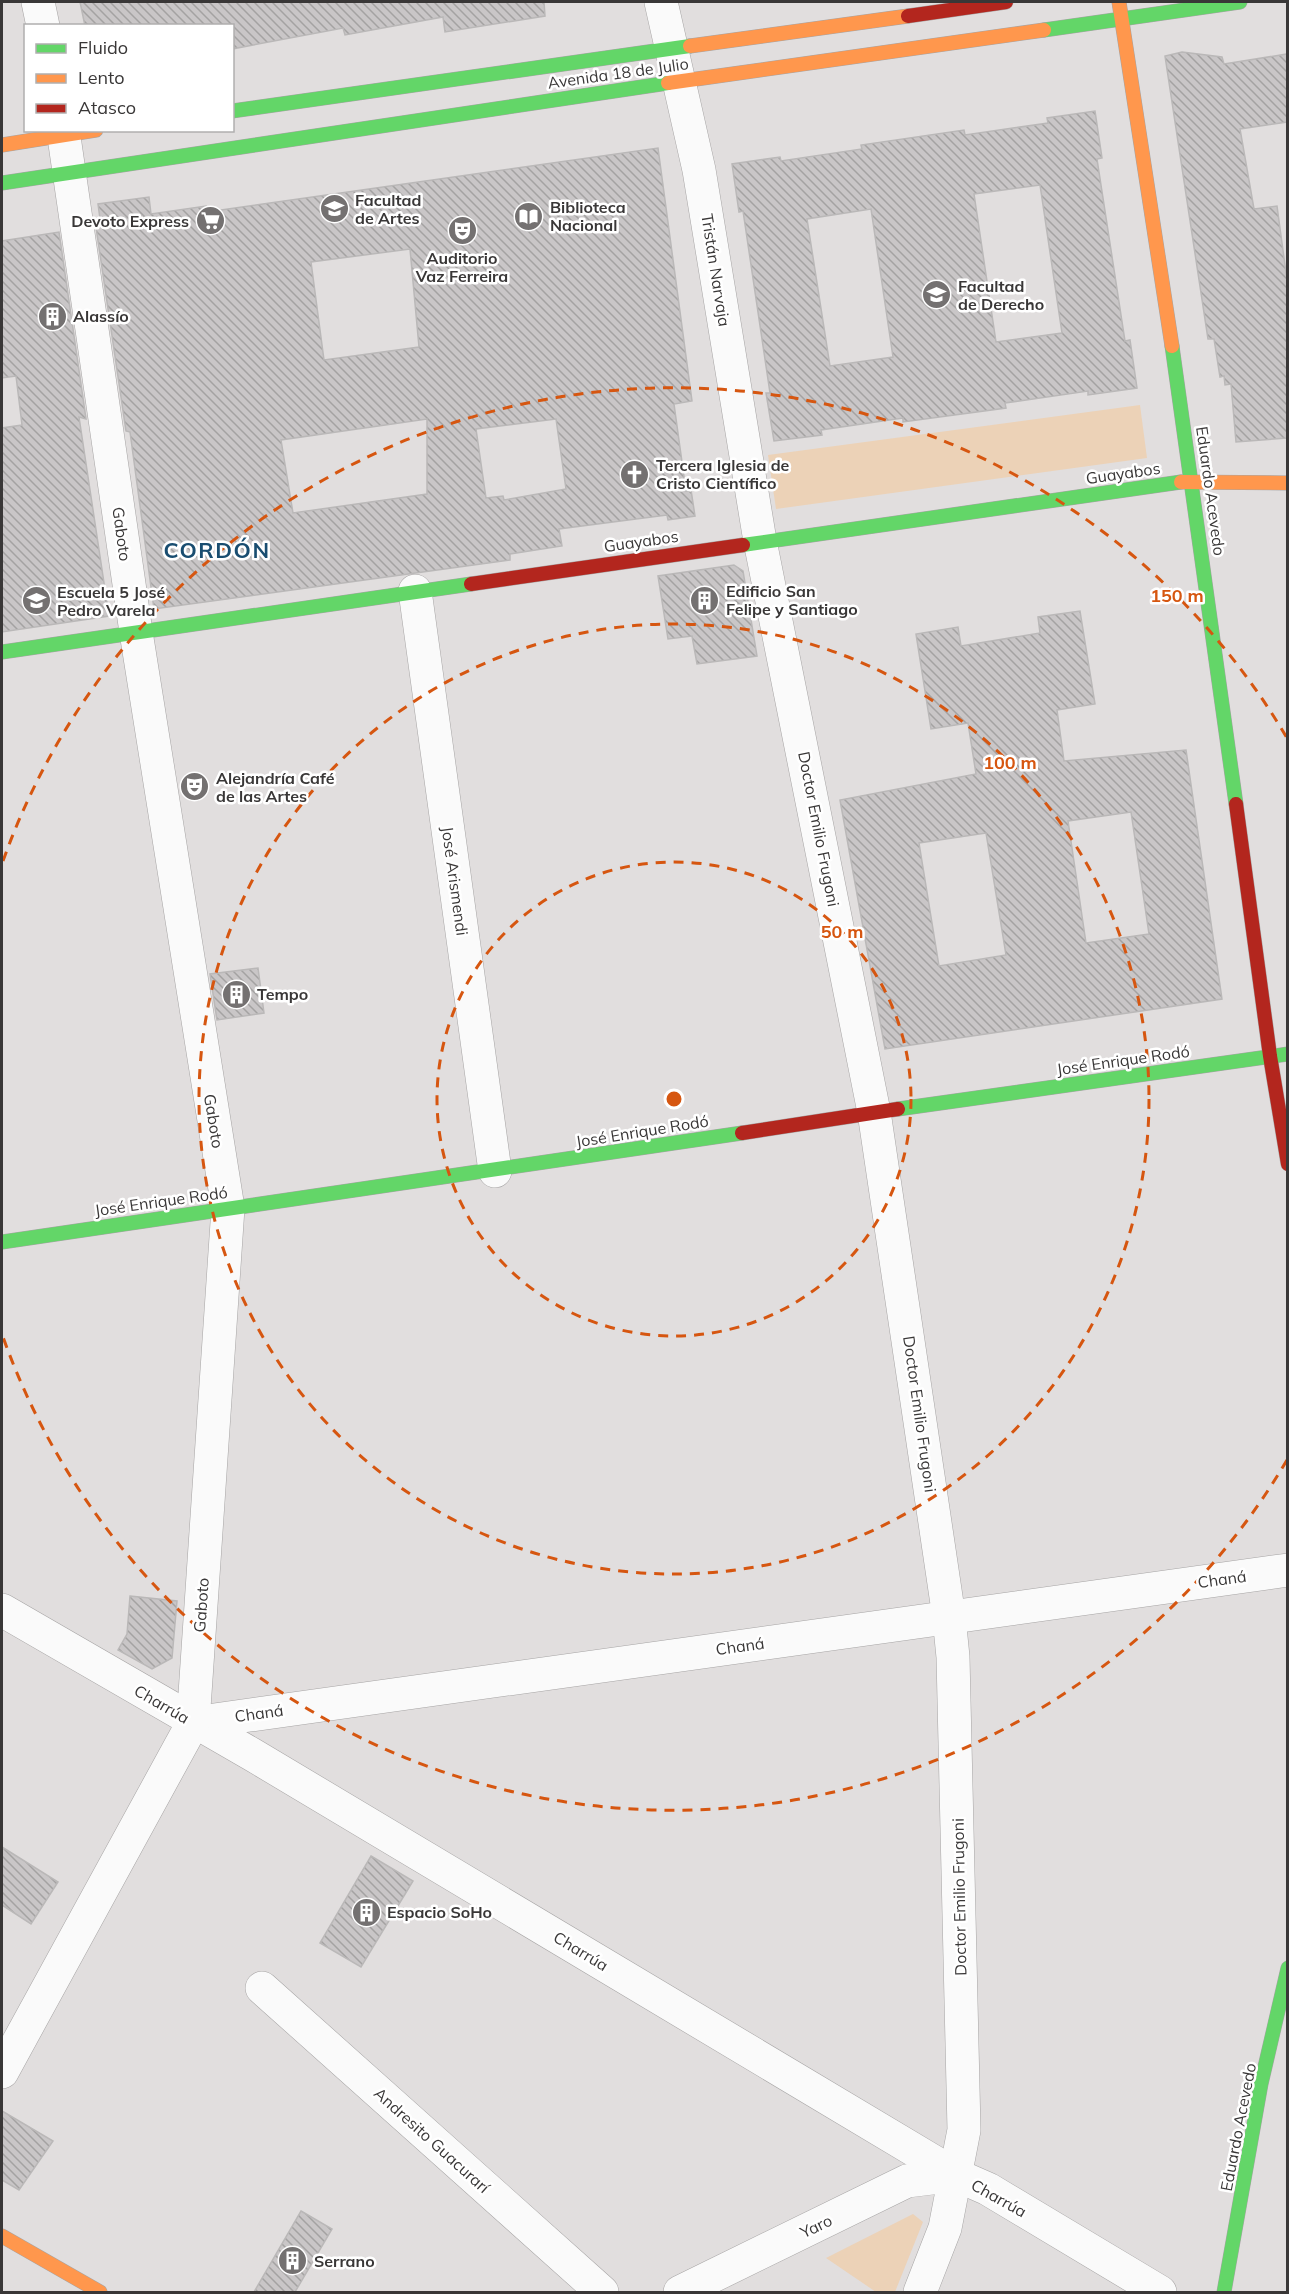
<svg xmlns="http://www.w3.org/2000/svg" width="1289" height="2294" font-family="Mulish,sans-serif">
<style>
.park{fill:#ecd2b7}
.building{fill:url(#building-back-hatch);stroke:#bab8b8;stroke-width:1.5;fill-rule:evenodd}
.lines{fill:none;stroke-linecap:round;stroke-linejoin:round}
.street-casing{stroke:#a6a4a4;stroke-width:34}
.fast-casing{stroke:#a6a4a4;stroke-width:15}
.slow-casing{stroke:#a6a4a4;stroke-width:15}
.jam-casing{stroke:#a6a4a4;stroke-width:15}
.street{stroke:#fafafa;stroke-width:33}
.fast{stroke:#63d668;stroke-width:14}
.slow{stroke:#ff974d;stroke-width:14}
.jam{stroke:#b3261e;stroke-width:14}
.ring{fill:none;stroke:#d65610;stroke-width:3;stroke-dasharray:10 8}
.labels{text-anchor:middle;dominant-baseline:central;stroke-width:5;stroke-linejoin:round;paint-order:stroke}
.street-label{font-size:16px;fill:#393737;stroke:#fff}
.poi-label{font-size:16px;font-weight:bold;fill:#393737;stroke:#fff;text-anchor:start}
.district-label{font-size:22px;font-weight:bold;letter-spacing:1.5px;fill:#194d70;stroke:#fff}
.centre{fill:#d65610;stroke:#fff;stroke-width:3}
.ring-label{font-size:18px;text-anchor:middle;font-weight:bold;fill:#d65610;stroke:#fff;stroke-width:5;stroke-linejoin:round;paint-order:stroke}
</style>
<defs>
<pattern id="building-back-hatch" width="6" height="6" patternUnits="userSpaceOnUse" patternTransform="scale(1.5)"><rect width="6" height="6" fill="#c9c6c7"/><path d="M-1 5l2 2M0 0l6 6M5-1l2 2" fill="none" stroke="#a4a2a2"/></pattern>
</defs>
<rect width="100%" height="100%" fill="#e1dede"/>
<!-- park -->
<g class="park">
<path d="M1140,405L1147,458L776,509L768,455Z"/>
<path d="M913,2214L923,2222L895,2292H876L826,2258Z"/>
</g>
<!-- building -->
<g class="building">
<path d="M80,2H544L545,16L445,32L443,17L345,35L343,28L232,49V26H85Z"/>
<path d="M1182,52L1222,57L1224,64L1287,54V122L1240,129L1254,209L1277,206L1287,280V438L1236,442L1231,384L1225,385L1224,376L1220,377L1214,339H1208L1165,56Z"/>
<path d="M1095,111L1102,158L1097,159L1125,341L1130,340L1137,388L1088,395V391L1005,403L1006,408L903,422V418L821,430L822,435L774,441L766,393H770L743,211L739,212L732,164L780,157L781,161L862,149L861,145L964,130L965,135L1048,123L1047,118ZM1040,185L1062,333L996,342L974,194ZM871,209L893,357L830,366L807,219Z"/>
<path d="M658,148L692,401L674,404L686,491L691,490L695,516L668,520L667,515L559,529L562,546L510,554V560L154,609L130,432L126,431L96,227L101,226L98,204L149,197L151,214L206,206L207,212ZM410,249L419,347L324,360L311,262ZM427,419V494L293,513L281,440ZM556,419L566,489L504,500L503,496L486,498L476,429Z"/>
<path d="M59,232L86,419L79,417L109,616L2,632V428L22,425L16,376L2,378V241Z"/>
<path d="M734,565L743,571L757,656L697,664L692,636L668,639L658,576Z"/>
<path d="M1080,611L1095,704L1057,710L1064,761L1186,750L1222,999L885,1049L840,800L976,774L968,723L931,729L916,634L958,627L961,646L1040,633L1038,617ZM1131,812L1149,934L1086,943L1068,821ZM986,833L1006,955L939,966L919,843Z"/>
<path d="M258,968L264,1013L217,1020L210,974Z"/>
<path d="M130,1596L177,1601L172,1658L152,1669L118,1650L127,1634Z"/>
<path d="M2,1847L58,1882L31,1924L2,1905Z"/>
<path d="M371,1856L413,1881L361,1967L320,1943Z"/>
<path d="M2,2111L53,2141L19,2190L2,2180Z"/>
<path d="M301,2211L332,2229L295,2292H254Z"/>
</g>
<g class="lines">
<defs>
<g id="street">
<path d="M38,2L43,26"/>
<path d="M661,2L699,170L760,541L874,1112L949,1617L953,1657L964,2130L945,2228L920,2292"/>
<path d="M415,591L495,1171"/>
<path d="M2,1610L253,1755L956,2175L988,2189L1160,2292"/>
<path d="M193,1723L1288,1570"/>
<path d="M262,1988L602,2292"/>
<path d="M2,2072L193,1723L228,1208L136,632L63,130"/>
<path d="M680,2292L907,2181L956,2175"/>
</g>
<g id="fast">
<path d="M1044,30L1240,2"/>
<path d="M232,111L690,46"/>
<path d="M2,183L668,83"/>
<path d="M1172,346L1236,804"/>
<path d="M743,545L1181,482"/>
<path d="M2,652L471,584"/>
<path d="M898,1109L1288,1054"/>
<path d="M2,1242L742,1133"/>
<path d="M1224,2292L1261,2084L1288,1968"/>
</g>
<g id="slow">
<path d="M1119,2L1172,346"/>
<path d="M690,46L908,16"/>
<path d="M668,83L1044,30"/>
<path d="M2,145L96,130"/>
<path d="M1181,482L1288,483"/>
<path d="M2,2236L100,2292"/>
</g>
<g id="jam">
<path d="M908,16L1006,2"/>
<path d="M471,584L743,545"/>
<path d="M1236,804L1270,1056L1288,1164"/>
<path d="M742,1133L898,1109"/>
</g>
</defs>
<!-- street casing -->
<use href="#street" class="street-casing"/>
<!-- fast casing -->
<use href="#fast" class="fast-casing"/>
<!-- slow casing -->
<use href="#slow" class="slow-casing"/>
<!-- jam casing -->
<use href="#jam" class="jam-casing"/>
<!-- street -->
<use href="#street" class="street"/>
<!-- fast -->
<use href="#fast" class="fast"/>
<!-- slow -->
<use href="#slow" class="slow"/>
<!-- jam -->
<use href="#jam" class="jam"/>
</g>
<!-- distance rings -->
<g class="ring">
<circle cx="674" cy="1099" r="237"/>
<circle cx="674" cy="1099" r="475"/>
<path d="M1287 1460A712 712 0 0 1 3 1337M3 861A712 712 0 0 1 1287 738"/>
</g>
<!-- icons -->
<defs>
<symbol id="university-disc" viewBox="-11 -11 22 22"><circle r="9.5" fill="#747171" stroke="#fff"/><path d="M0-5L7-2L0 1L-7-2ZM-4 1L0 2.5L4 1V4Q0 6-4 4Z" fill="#fff"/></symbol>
<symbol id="library-disc" viewBox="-11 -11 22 22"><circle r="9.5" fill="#747171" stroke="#fff"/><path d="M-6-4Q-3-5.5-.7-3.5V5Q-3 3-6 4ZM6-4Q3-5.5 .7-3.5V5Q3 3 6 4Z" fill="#fff"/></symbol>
<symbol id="supermarket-disc" viewBox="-11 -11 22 22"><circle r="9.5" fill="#747171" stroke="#fff"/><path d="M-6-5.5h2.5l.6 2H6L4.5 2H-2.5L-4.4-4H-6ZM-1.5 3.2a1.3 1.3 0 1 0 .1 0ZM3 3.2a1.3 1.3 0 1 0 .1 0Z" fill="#fff"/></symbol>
<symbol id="theatre-disc" viewBox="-11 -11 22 22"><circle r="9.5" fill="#747171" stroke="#fff"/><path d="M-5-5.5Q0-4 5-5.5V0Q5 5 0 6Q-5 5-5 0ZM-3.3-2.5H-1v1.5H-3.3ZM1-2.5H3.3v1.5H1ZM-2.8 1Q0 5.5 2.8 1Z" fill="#fff"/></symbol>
<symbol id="building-disc" viewBox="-11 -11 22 22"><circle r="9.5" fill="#747171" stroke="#fff"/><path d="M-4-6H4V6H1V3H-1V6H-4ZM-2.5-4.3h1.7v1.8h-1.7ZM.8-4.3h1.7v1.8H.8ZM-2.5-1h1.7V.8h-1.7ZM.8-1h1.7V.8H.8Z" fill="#fff"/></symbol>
<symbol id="church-disc" viewBox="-11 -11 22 22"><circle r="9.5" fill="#747171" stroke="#fff"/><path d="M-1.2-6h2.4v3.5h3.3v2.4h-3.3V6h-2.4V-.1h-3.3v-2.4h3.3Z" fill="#fff"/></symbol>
<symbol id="school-disc" viewBox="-11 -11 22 22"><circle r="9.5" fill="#747171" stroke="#fff"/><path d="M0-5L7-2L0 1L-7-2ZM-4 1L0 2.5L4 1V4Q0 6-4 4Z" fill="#fff"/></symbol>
</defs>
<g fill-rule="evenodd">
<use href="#university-disc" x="318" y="192" width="33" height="33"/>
<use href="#library-disc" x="512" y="200" width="33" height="33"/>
<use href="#supermarket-disc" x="194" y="204" width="33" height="33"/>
<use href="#theatre-disc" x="446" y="214" width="33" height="33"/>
<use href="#university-disc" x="920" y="278" width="33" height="33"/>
<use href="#building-disc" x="36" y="300" width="33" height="33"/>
<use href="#church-disc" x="618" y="458" width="33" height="33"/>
<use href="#building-disc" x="688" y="584" width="33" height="33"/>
<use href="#school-disc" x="20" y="584" width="33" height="33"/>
<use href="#theatre-disc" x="178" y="770" width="33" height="33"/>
<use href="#building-disc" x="220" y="978" width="33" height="33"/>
<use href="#building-disc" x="350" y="1896" width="33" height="33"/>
<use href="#building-disc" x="276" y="2244" width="33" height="33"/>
</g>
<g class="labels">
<!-- street labels -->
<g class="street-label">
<text transform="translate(618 73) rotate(-8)">Avenida 18 de Julio</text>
<text transform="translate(716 270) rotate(81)">Tristán Narvaja</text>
<text transform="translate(1123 473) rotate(-8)">Guayabos</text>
<text transform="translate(1211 491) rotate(82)">Eduardo Acevedo</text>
<text transform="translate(122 534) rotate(82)">Gaboto</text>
<text transform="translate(641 541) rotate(-8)">Guayabos</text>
<text transform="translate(819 829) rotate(79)">Doctor Emilio Frugoni</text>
<text transform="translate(455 881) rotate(82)">José Arismendi</text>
<text transform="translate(1123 1060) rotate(-8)">José Enrique Rodó</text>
<text transform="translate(214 1121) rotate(81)">Gaboto</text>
<text transform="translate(642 1131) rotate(-9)">José Enrique Rodó</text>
<text transform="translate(161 1201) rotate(-8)">José Enrique Rodó</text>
<text transform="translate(920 1414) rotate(82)">Doctor Emilio Frugoni</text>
<text transform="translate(1222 1579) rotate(-8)">Chaná</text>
<text transform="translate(201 1605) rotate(-86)">Gaboto</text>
<text transform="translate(740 1646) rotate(-8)">Chaná</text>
<text transform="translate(162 1704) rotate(30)">Charrúa</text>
<text transform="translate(259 1713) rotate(-8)">Chaná</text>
<text transform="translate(959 1897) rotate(-91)">Doctor Emilio Frugoni</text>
<text transform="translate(581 1951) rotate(31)">Charrúa</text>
<text transform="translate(1238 2127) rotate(-79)">Eduardo Acevedo</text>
<text transform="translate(432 2140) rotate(42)">Andresito Guacurarí</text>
<text transform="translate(999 2198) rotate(29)">Charrúa</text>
<text transform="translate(816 2226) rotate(-26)">Yaro</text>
</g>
<!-- poi labels -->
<g class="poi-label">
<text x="355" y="200">Facultad<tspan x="355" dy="18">de Artes</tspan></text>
<text x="550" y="207">Biblioteca<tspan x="550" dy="18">Nacional</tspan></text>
<text x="189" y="221" text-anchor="end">Devoto Express</text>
<text x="462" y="258" text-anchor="middle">Auditorio<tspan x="462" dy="18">Vaz Ferreira</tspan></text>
<text x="958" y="286">Facultad<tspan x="958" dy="18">de Derecho</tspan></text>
<text x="73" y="316">Alassío</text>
<text x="656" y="465">Tercera Iglesia de<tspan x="656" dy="18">Cristo Científico</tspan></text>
<text x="726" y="591">Edificio San<tspan x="726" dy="18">Felipe y Santiago</tspan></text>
<text x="57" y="592">Escuela 5 José<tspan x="57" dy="18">Pedro Varela</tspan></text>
<text x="216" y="778">Alejandría Café<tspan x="216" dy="18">de las Artes</tspan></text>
<text x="257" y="994">Tempo</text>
<text x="387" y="1912">Espacio SoHo</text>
<text x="314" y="2261">Serrano</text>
</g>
<!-- district labels -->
<g class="district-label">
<text x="217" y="550">CORDÓN</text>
</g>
</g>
<circle cx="674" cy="1099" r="9" class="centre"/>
<g class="ring-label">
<text x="1177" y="602">150 m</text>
<text x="1010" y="769">100 m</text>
<text x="842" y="938">50 m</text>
</g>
<!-- border -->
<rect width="1289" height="2294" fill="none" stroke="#393737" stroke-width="6"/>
<!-- legend -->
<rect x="24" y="24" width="210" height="108" fill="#ffffff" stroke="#b0afaf" stroke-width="1.5"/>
<rect x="36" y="44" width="30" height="9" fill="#63d668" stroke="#b0afaf" stroke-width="1.5"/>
<text x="78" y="54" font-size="18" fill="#393737">Fluido</text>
<rect x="36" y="74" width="30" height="9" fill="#ff974d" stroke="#b0afaf" stroke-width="1.5"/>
<text x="78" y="84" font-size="18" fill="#393737">Lento</text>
<rect x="36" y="104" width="30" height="9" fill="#b3261e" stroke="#b0afaf" stroke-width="1.5"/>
<text x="78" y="114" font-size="18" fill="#393737">Atasco</text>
</svg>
